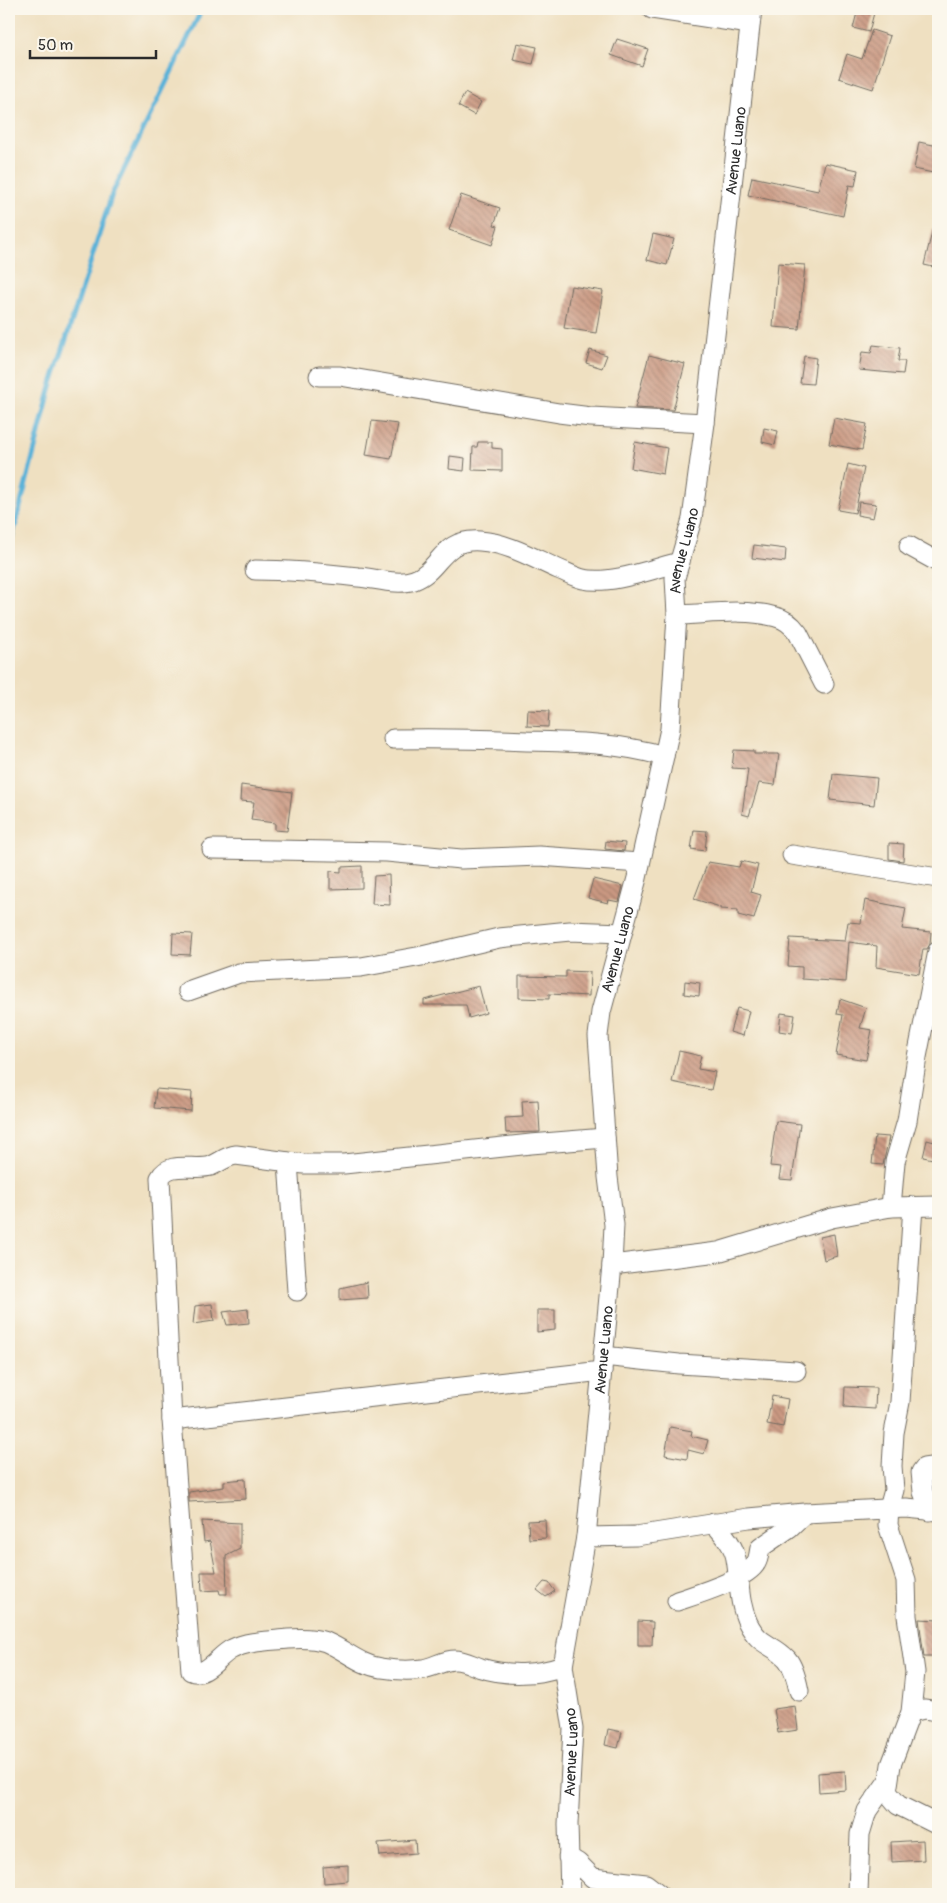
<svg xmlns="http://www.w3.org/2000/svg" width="947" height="1903" font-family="Pangolin,sans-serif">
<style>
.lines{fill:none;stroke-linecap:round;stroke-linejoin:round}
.stream{stroke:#5bb2d8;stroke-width:5}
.building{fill:url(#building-back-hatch)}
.street-casing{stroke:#706a60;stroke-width:21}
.street{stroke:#fff;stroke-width:19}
.labels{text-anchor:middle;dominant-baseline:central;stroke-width:5;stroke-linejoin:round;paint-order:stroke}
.street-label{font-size:15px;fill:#2b2b2b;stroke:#fbf7ec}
</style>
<defs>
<pattern id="building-back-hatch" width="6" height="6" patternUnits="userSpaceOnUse" patternTransform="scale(1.25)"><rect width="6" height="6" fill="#cb9982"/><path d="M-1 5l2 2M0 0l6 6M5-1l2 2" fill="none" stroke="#a57d6b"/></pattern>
</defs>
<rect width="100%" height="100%" fill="#fbf7ec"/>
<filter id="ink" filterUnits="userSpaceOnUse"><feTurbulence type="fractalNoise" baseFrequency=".02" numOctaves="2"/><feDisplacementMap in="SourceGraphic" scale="10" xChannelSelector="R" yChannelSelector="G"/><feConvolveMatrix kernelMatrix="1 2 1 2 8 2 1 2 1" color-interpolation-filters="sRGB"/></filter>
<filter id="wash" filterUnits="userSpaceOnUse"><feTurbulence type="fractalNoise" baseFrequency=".0096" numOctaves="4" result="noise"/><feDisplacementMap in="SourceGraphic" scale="20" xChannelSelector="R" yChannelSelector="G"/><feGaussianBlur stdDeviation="1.12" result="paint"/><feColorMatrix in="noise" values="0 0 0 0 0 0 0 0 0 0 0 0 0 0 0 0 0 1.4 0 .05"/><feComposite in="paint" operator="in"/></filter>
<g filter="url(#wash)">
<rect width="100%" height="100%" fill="#efe0c1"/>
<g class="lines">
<!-- stream -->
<path class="stream" d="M9,550L50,390L112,194L202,9"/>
</g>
<g id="blocks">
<!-- building -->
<g class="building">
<path d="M858,9H875L869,32L853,28Z"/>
<path d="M872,30L890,36L873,89L839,78L847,54L862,59Z"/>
<path d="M617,39L648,49L642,66L611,55Z"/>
<path d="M517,43L537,47L533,64L513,60Z"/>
<path d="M465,93L481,102L474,115L458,106Z"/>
<path d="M919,142L938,146L933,173L914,169Z"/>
<path d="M825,163L858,170L855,186L849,185L843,216L748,195L752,177L818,191Z"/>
<path d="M461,195L500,208L494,225L498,226L492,245L449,230Z"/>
<path d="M933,228L938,229V268L924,265Z"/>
<path d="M653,234L674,239L667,265L647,260Z"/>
<path d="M778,263L805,265L799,329L773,327Z"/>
<path d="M571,286L603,291L596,333L564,328Z"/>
<path d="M873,345L900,348L898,361H905L903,374L859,370L862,352L871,353Z"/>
<path d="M590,350L607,355L602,368L586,363Z"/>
<path d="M649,355L685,364L673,410L635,408Z"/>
<path d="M804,356L816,358L813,384L800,383Z"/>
<path d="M834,418L867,424L862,450L829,444Z"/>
<path d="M372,421L398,424L391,459L366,455Z"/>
<path d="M764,428L778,431L775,445L762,442Z"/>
<path d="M478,442H492V448L502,449V471L472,470L473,447H477Z"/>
<path d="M635,442L667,448L663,474L631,468Z"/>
<path d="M450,456L465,458L464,471L449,469Z"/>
<path d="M848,464L864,468L855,513L838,510Z"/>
<path d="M859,502L876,504L873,518L857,515Z"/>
<path d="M754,545L786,549L785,562L752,558Z"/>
<path d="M528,710L549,711L548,727L527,726Z"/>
<path d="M734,750L754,751V754H779L775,785L759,783L749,816L742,814L748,769L732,768Z"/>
<path d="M833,774L877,778L874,805L830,800Z"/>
<path d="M241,785L292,792L287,831L275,830V823L251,820L254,802L240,801Z"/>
<path d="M694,830L707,831L705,851L691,849Z"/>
<path d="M606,841L625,843L624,851L605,849Z"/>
<path d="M889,843L904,844L903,861L889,859Z"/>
<path d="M741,861L758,865L751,892L761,895L754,919L738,915V910L720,909V907L694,899L708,862L739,867Z"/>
<path d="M362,866V888L330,889V871L341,872V867Z"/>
<path d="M389,875L390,905L372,904L374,876Z"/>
<path d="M593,879L623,886L619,902L609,900L608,903L588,898Z"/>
<path d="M865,900L906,908L902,929L931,932L930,944L927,949H923L919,974L876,967L877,946L849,942L846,982L802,979V967L788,966L790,938L845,941L848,922L861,923Z"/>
<path d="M173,933L192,934L190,955L172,954Z"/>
<path d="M566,971L590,972L589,996L549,994V999L519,998V976L566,977Z"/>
<path d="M685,981L700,983L699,996L684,994Z"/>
<path d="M479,986L486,1013L469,1018L466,1005H424V1000Z"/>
<path d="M840,999L866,1008L860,1028L872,1030L866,1060L836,1055L843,1015L837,1014Z"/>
<path d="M737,1008L749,1011L743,1036L730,1032Z"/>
<path d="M781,1013L795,1015L792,1033L779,1031Z"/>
<path d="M679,1051L701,1056L698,1069L715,1072L711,1090L672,1082Z"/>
<path d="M156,1089L192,1092L191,1111L154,1108Z"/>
<path d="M538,1100L540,1132L506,1133L505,1118L523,1117L522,1101Z"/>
<path d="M776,1121L800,1124L792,1180L779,1179L781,1167L770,1166Z"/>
<path d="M875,1136L889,1137L883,1165L872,1164Z"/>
<path d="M927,1140L938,1143V1160L923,1157Z"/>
<path d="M834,1234L837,1256L824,1260L820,1237Z"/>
<path d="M367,1282L368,1298L340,1300V1288Z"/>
<path d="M212,1304L214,1321L193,1324L195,1306Z"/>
<path d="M248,1309L249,1323L227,1325L223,1312Z"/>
<path d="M537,1310H555V1330L537,1332Z"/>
<path d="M845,1387L876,1388L875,1409L844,1407Z"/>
<path d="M772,1396L788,1399L783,1427L767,1424Z"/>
<path d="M670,1427L692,1431L691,1436L708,1440L704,1454L688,1450L687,1459L665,1455Z"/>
<path d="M245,1479L246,1499L189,1502V1492L224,1487V1481Z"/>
<path d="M545,1520L546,1538L529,1539L528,1521Z"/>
<path d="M202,1521L240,1523V1549L226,1556L227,1594H220L219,1590L202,1591L201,1572H216L210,1541L204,1542Z"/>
<path d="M544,1582L549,1583L555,1591L546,1597L537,1590Z"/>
<path d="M919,1619L938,1620V1657H924Z"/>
<path d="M638,1621L653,1622L652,1645H638Z"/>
<path d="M795,1706L798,1730L778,1733L774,1709Z"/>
<path d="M608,1729L622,1732L618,1748L605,1745Z"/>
<path d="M845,1771L846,1790L819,1792L818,1773Z"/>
<path d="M415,1840L416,1853L380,1856L378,1843Z"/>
<path d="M923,1840L924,1860L892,1862L891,1842Z"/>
<path d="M348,1865V1881L324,1883L323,1867Z"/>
</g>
</g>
</g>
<g filter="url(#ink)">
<use href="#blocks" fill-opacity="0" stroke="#706a60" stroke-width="1"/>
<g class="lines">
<defs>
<g id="street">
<path d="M652,9L750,24"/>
<path d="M319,376H340L559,413L591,417L705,423"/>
<path d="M909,546L938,562"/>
<path d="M255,570C290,570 323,573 358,577C375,578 397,586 414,580C441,570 441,538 480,541C508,543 533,558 558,569C566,572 574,577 583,579C611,585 652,569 680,562"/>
<path d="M677,615C709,614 745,608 776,617C785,619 793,626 798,633L824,684"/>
<path d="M393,739C438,738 482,739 527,741C575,742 618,743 664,756"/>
<path d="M212,849L387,852L461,859L539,856L640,863"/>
<path d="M792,855L938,878"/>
<path d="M188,991L239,973L361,967L422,956L499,938L570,931L622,933"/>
<path d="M288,1162L297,1291"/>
<path d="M913,1206L900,1402L894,1433L892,1466L894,1490L889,1508L888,1525L906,1580L907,1616L915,1672L911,1712L891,1765L887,1792L898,1805L938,1825"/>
<path d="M891,1207L895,1162L907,1121L917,1057L938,951"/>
<path d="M612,1265L718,1252L832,1218L891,1207L938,1206"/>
<path d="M603,1356L679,1364L796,1371"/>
<path d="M172,1420L602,1371"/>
<path d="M930,1511L923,1492L921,1472L924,1468L938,1466"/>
<path d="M714,1523C723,1534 734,1545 736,1559C740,1581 738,1602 748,1623C760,1647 772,1643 787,1659C794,1667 797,1681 799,1691"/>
<path d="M586,1537L636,1536L749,1518L805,1513L906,1508L938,1511"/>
<path d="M677,1601C695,1595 748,1579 756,1563C759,1558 759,1552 760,1548L789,1528L805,1513"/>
<path d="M563,1666C538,1675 507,1676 481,1668C472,1665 464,1660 455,1660C444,1660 434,1667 423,1669C410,1671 393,1670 381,1668C360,1665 345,1650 326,1642C314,1638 300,1638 288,1639C270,1641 248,1641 232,1649C219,1655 206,1678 191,1671L172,1420L160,1178C169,1160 195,1171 211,1166C221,1162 226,1156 236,1155L304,1164H344L531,1144L605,1138"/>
<path d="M911,1712L924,1709L938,1711"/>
<path d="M568,1857L578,1863L593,1878L646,1884L659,1894"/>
<path id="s1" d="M570,1894L568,1824L573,1729L563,1666L586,1537L612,1265L614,1225L608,1177L598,1036L601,1012L637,878L670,729L677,615L675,578L692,519L705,423L752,9"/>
<path d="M858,1894L860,1834L867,1811L888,1781"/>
</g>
</defs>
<!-- street casing -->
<use href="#street" class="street-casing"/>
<!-- street -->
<use href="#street" class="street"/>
</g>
</g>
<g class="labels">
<!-- street labels -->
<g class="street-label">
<text stroke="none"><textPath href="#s1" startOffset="1762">Avenue Luano</textPath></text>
<text stroke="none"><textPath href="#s1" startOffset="1358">Avenue Luano</textPath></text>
<text stroke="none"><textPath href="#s1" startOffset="952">Avenue Luano</textPath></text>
<text stroke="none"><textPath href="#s1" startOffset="548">Avenue Luano</textPath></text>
<text stroke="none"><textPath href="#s1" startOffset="142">Avenue Luano</textPath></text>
</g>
</g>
<!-- margin -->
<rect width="947" height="1903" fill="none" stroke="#fbf7ec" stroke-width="30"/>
<!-- scale -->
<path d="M30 50v8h126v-8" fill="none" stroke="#2b2b2b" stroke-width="2.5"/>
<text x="38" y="50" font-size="15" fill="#2b2b2b" stroke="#fbf7ec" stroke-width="4" paint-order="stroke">50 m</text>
</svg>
